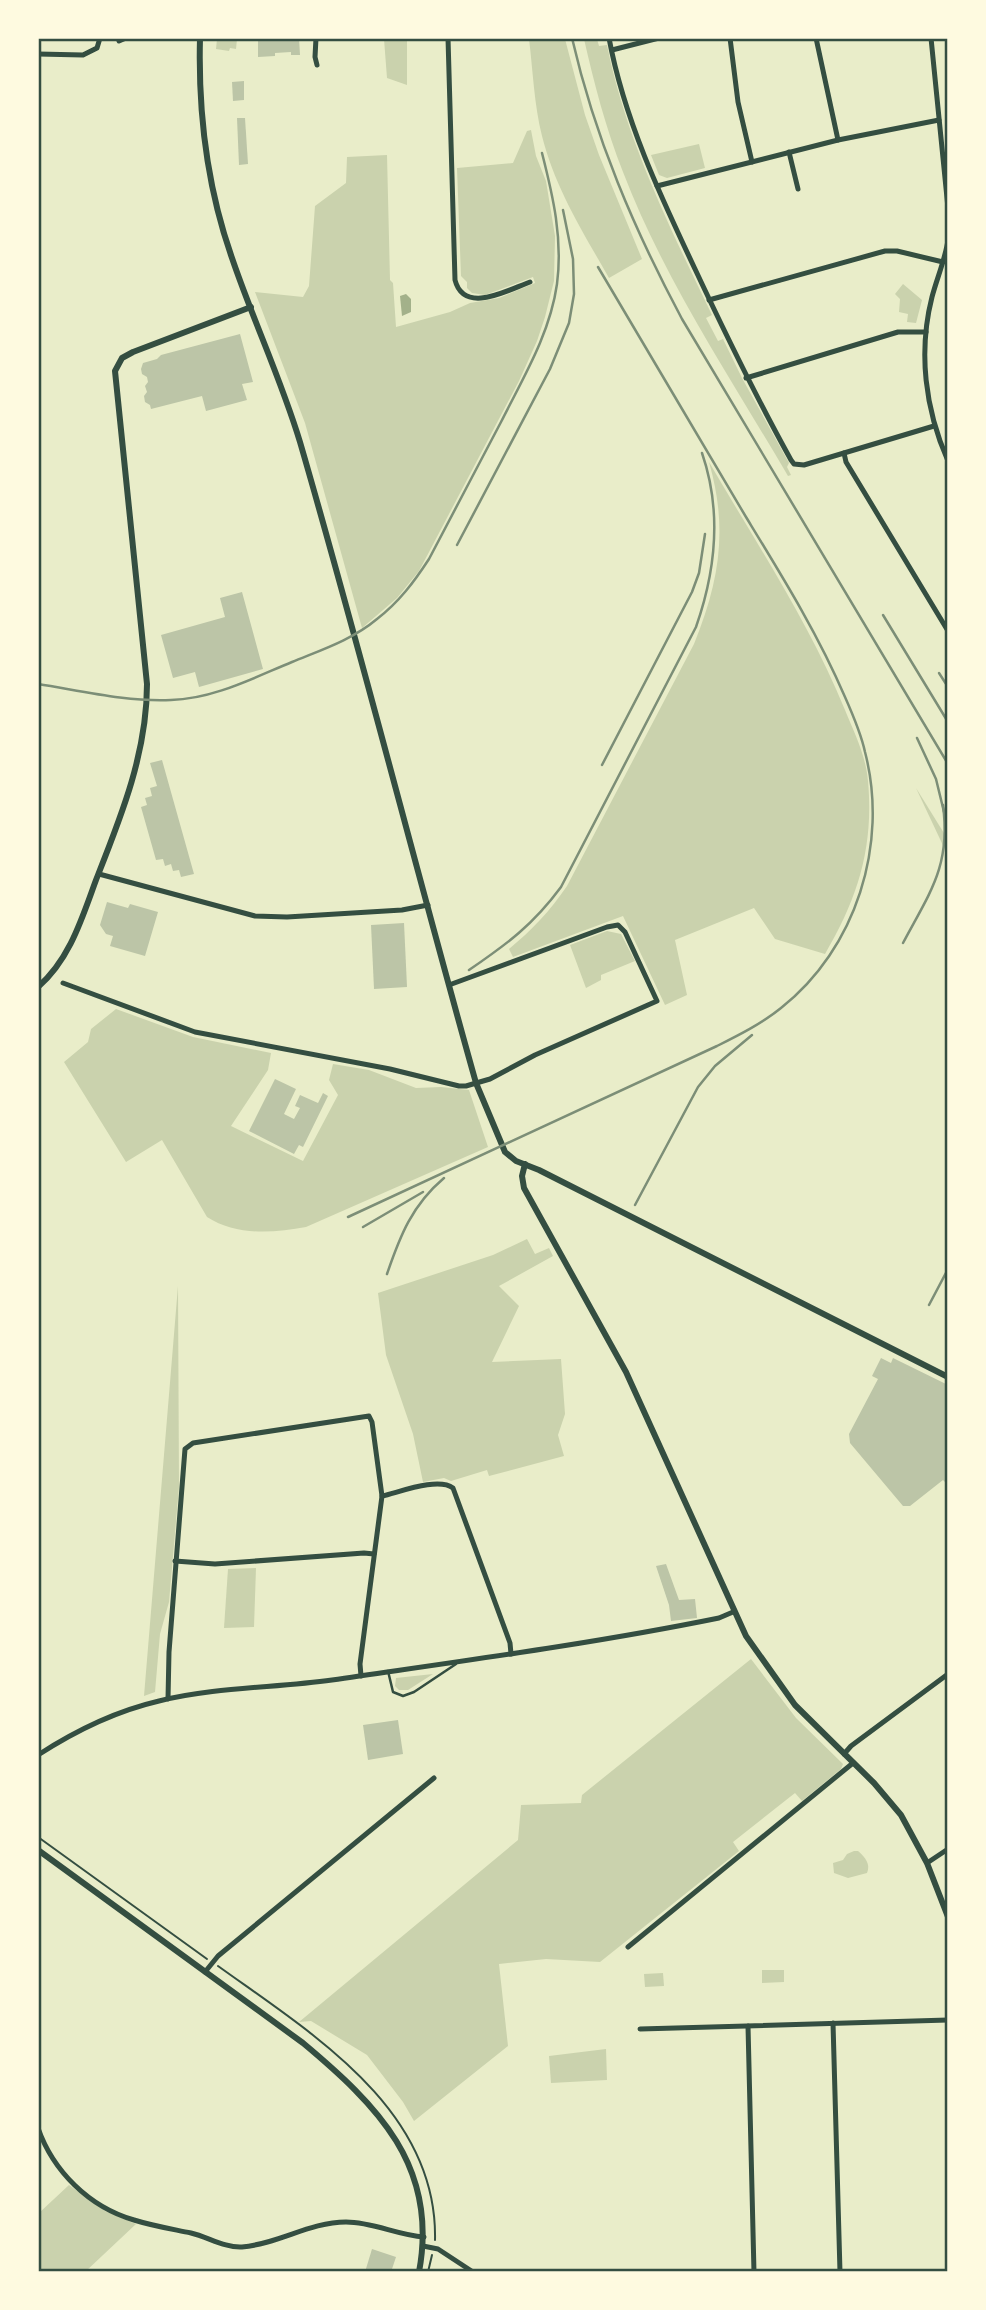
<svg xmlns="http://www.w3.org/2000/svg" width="986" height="2310" font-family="'Archivo Narrow',sans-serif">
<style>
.green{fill:#cad2ad}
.water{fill:#a3b18a}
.building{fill:#bcc5a7}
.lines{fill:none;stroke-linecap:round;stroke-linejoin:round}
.path{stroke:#344e41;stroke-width:2}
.service{stroke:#344e41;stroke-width:2.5}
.minor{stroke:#344e41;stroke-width:5}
.tertiary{stroke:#344e41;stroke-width:6}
.rail{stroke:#7c8e77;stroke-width:2.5}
.neatline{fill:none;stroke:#344e41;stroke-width:2.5}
</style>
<rect width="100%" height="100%" fill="#e9edc9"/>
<!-- green -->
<g class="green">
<path d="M217,39H237L236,49L230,48L229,51L216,49Z"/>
<path d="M384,39H407V85L387,78Z"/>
<path d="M529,39H565L585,115L599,155L642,259L609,278C583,232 555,188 542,136C534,104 533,71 529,39Z"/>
<path d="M584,39H597L599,46L607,45C626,140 670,228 712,315L706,318L718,341L723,339L742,378L789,463L787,467L791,475L788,476C730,377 664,279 623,172C606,129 594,83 584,39Z"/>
<path d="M531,130L536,156L546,181L555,236L554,281L545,317L537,341L519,381L419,571L397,598L362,628L305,423L255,292L303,297L309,286L315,206L346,183L347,157L387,155L390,280L393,283L396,327L450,312L470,303L499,298L535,283L533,277L485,295L472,293L467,288V282L461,276L457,168L513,163L527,131Z"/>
<path d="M699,144L705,168L667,178L659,175L651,155Z"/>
<path d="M903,284L922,300L916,323L907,322L908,314L899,312L900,299L895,294Z"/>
<path d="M709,462C756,543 809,622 845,710C854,732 866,756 868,781C874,847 858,898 825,954L775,939L754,908L675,940L687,995L665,1005L623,916L513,957L509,949C532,930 550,911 567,886L694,644C720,580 728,528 709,462Z"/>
<path d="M916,788L947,838V854Z"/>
<path d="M607,931L621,934L635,961L601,975V980L586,988L570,945Z"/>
<path d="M116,1009L193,1037L271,1053L268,1070L231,1126L303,1161L338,1095L329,1080L333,1064L369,1070L416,1088L441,1087L469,1090L488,1147L306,1227C273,1233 236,1236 207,1217L162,1140L126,1162L64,1062L88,1042L91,1029Z"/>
<path d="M527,1239L535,1254L549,1248L553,1256L499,1286L519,1306L492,1362L561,1359L565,1414L558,1435L564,1456L489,1476L487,1470L451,1481L444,1478L423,1482L413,1434L386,1355L378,1293L493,1255Z"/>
<path d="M178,1286L179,1487L169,1602L160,1634L155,1692L144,1696Z"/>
<path d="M256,1568L254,1627L224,1628L228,1569Z"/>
<path d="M751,1659L796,1718L843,1764L841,1769L802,1801L795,1793L733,1842L739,1851L600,1962L546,1959L499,1964L508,2046L414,2121L403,2102L367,2055L311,2021L299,2022L518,1840L521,1805L581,1803L582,1795Z"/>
<path d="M433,1674L408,1690H399L395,1686L396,1678Z"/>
<path d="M854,1851H858C865,1857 871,1864 867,1873L848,1878L834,1873L833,1863L843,1860L847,1854Z"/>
<path d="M762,1970H784V1982L762,1983Z"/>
<path d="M663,1973L664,1986L645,1987L644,1974Z"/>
<path d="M606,2049L607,2080L551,2083L549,2056Z"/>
<path d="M69,2185L105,2211L136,2224L86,2271L39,2272V2213Z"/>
</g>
<!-- water -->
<path class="water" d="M406,294L411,299V312L402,316L400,296Z"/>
<!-- building -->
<g class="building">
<path d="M258,38H299L300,55H291V52L275,53V56L258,57Z"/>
<path d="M244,81V100L233,101L232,82Z"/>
<path d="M237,118H245L248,164L239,165Z"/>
<path d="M240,334L253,382L242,384L247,400L206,411L202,396L151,409L150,405L145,402L144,396L147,392L145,386L148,382L147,377L142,374L141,369L143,363L157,359L161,355Z"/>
<path d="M242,592L263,669L199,687L195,672L173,678L161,635L225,617L220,598Z"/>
<path d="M162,760L194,874L181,877L179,870L173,871L171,864L165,866L163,859L156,860L141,807L147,805L145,798L152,796L150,788L157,786L150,763Z"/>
<path d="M107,902L128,908L130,904L158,912L145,956L110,946L113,936L106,934L100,925Z"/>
<path d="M404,923L407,987L374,989L371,925Z"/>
<path d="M275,1079L296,1089L284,1114L294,1119L300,1108L295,1106L300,1095L318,1103L323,1093L328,1096L303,1147L299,1145L294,1154L249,1131Z"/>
<path d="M881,1358L891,1363L893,1358L948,1385V1485L943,1480L910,1506H903L850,1443L849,1434L878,1379L872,1376Z"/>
<path d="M666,1564L679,1600L695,1599L697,1618L671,1621L669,1605L656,1566Z"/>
<path d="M398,1720L403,1754L368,1760L363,1725Z"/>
<path d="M372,2249L396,2257L391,2272H365Z"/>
</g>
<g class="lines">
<!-- path -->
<g class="path">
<path d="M38,1837L207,1959"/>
<path d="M218,1966C311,2033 438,2109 435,2240"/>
<path d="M428,2272L432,2255"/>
</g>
<!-- service -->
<path class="service" d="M388,1671L393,1692L403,1696L414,1692L456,1664"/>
<!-- minor -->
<g class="minor">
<path d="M316,38L315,57L317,65"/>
<path d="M448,38L455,280C464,315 508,290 530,282"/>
<path d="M609,38C624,119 660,195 695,269C725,333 756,397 791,460L794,464L804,465L934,426"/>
<path d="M730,38L738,102L752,162"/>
<path d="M816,38L838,140"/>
<path d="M931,38L948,208"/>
<path d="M119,41L126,38"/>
<path d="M612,50L659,38"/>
<path d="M38,54L83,55L97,48L100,38"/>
<path d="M789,152L798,189"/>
<path d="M657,186L838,140L939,120"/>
<path d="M948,240C945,260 937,278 932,297C918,352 925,409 948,461"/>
<path d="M709,300L885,251H897L943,262"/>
<path d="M746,378L898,332H926"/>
<path d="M844,453L846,462L948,631"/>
<path d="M99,874L255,916L287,917L402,910L428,905"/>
<path d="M63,983L195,1032L390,1069L459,1086H466L490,1079L535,1055L657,1001L625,932L618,925L607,927L449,985"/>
<path d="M382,1496C400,1492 438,1477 453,1488L510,1643L511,1654"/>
<path d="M175,1561L215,1564L364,1553L374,1554"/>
<path d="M168,1699L169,1652L185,1449L193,1443L369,1416L372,1422L382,1496L360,1664L361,1676"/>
<path d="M844,1754L851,1746L948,1674"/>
<path d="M38,1755C75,1731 116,1711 159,1701C215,1687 275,1688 332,1680C462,1661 591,1644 719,1618L733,1612"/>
<path d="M927,1863L948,1849"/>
<path d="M628,1947L853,1763"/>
<path d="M205,1972L218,1956L434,1778"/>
<path d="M833,2023L840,2272"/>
<path d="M748,2026L754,2272"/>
<path d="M640,2029L948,2020"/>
<path d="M38,2128C53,2171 89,2207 134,2220C153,2226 172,2229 191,2233C208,2237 225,2248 242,2247C278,2244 310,2222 346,2222C373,2222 397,2235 424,2237"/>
<path d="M423,2246L438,2249L473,2272"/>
</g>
<!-- tertiary -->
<g class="tertiary">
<path d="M200,38C198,114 207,187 232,258C253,320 281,379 300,442C362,655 416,870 476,1083L505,1152L516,1161L539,1170L948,1377"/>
<path d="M38,987C70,959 82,918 96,880C121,817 147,753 147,684L115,371L122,358L133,352L251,307"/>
<path d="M525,1164L522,1176L524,1188L626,1372L746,1636L795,1705L874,1783L901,1815L927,1863L948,1917"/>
<path d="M38,1850L303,2043C377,2105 439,2166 419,2272"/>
</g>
<!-- rail -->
<g class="rail">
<path d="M572,38C595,138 634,229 682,319L948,764"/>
<path d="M457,545L550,369L569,323L574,294L573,259L563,210"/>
<path d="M883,615L948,722"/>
<path d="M939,673L948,687"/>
<path d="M38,684C82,691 127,702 171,700C213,699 253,678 292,662C321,650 352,640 377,619C399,602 414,582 429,559C453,513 477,468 501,422C523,378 550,334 557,284C563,239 553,196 542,153"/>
<path d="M917,738L936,779L944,812"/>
<path d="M602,765L692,592L699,573L705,534"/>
<path d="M903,943C930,892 951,866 943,805"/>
<path d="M469,970C507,944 533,925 561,887L696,627C716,570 722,511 702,453"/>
<path d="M635,1205L698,1087L715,1066L752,1035"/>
<path d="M348,1217L717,1046C739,1035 761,1024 781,1008C856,949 889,844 865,752C861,733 853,715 845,697C818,634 782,576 746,517C697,434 647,350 598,267"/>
<path d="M363,1227L423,1192"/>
<path d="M387,1274C400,1236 412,1205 444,1178"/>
<path d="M929,1305L948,1269"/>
</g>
</g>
<!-- border -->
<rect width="986" height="2310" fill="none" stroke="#fefae0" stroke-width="80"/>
<rect x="40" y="40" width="906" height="2230" class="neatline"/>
</svg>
